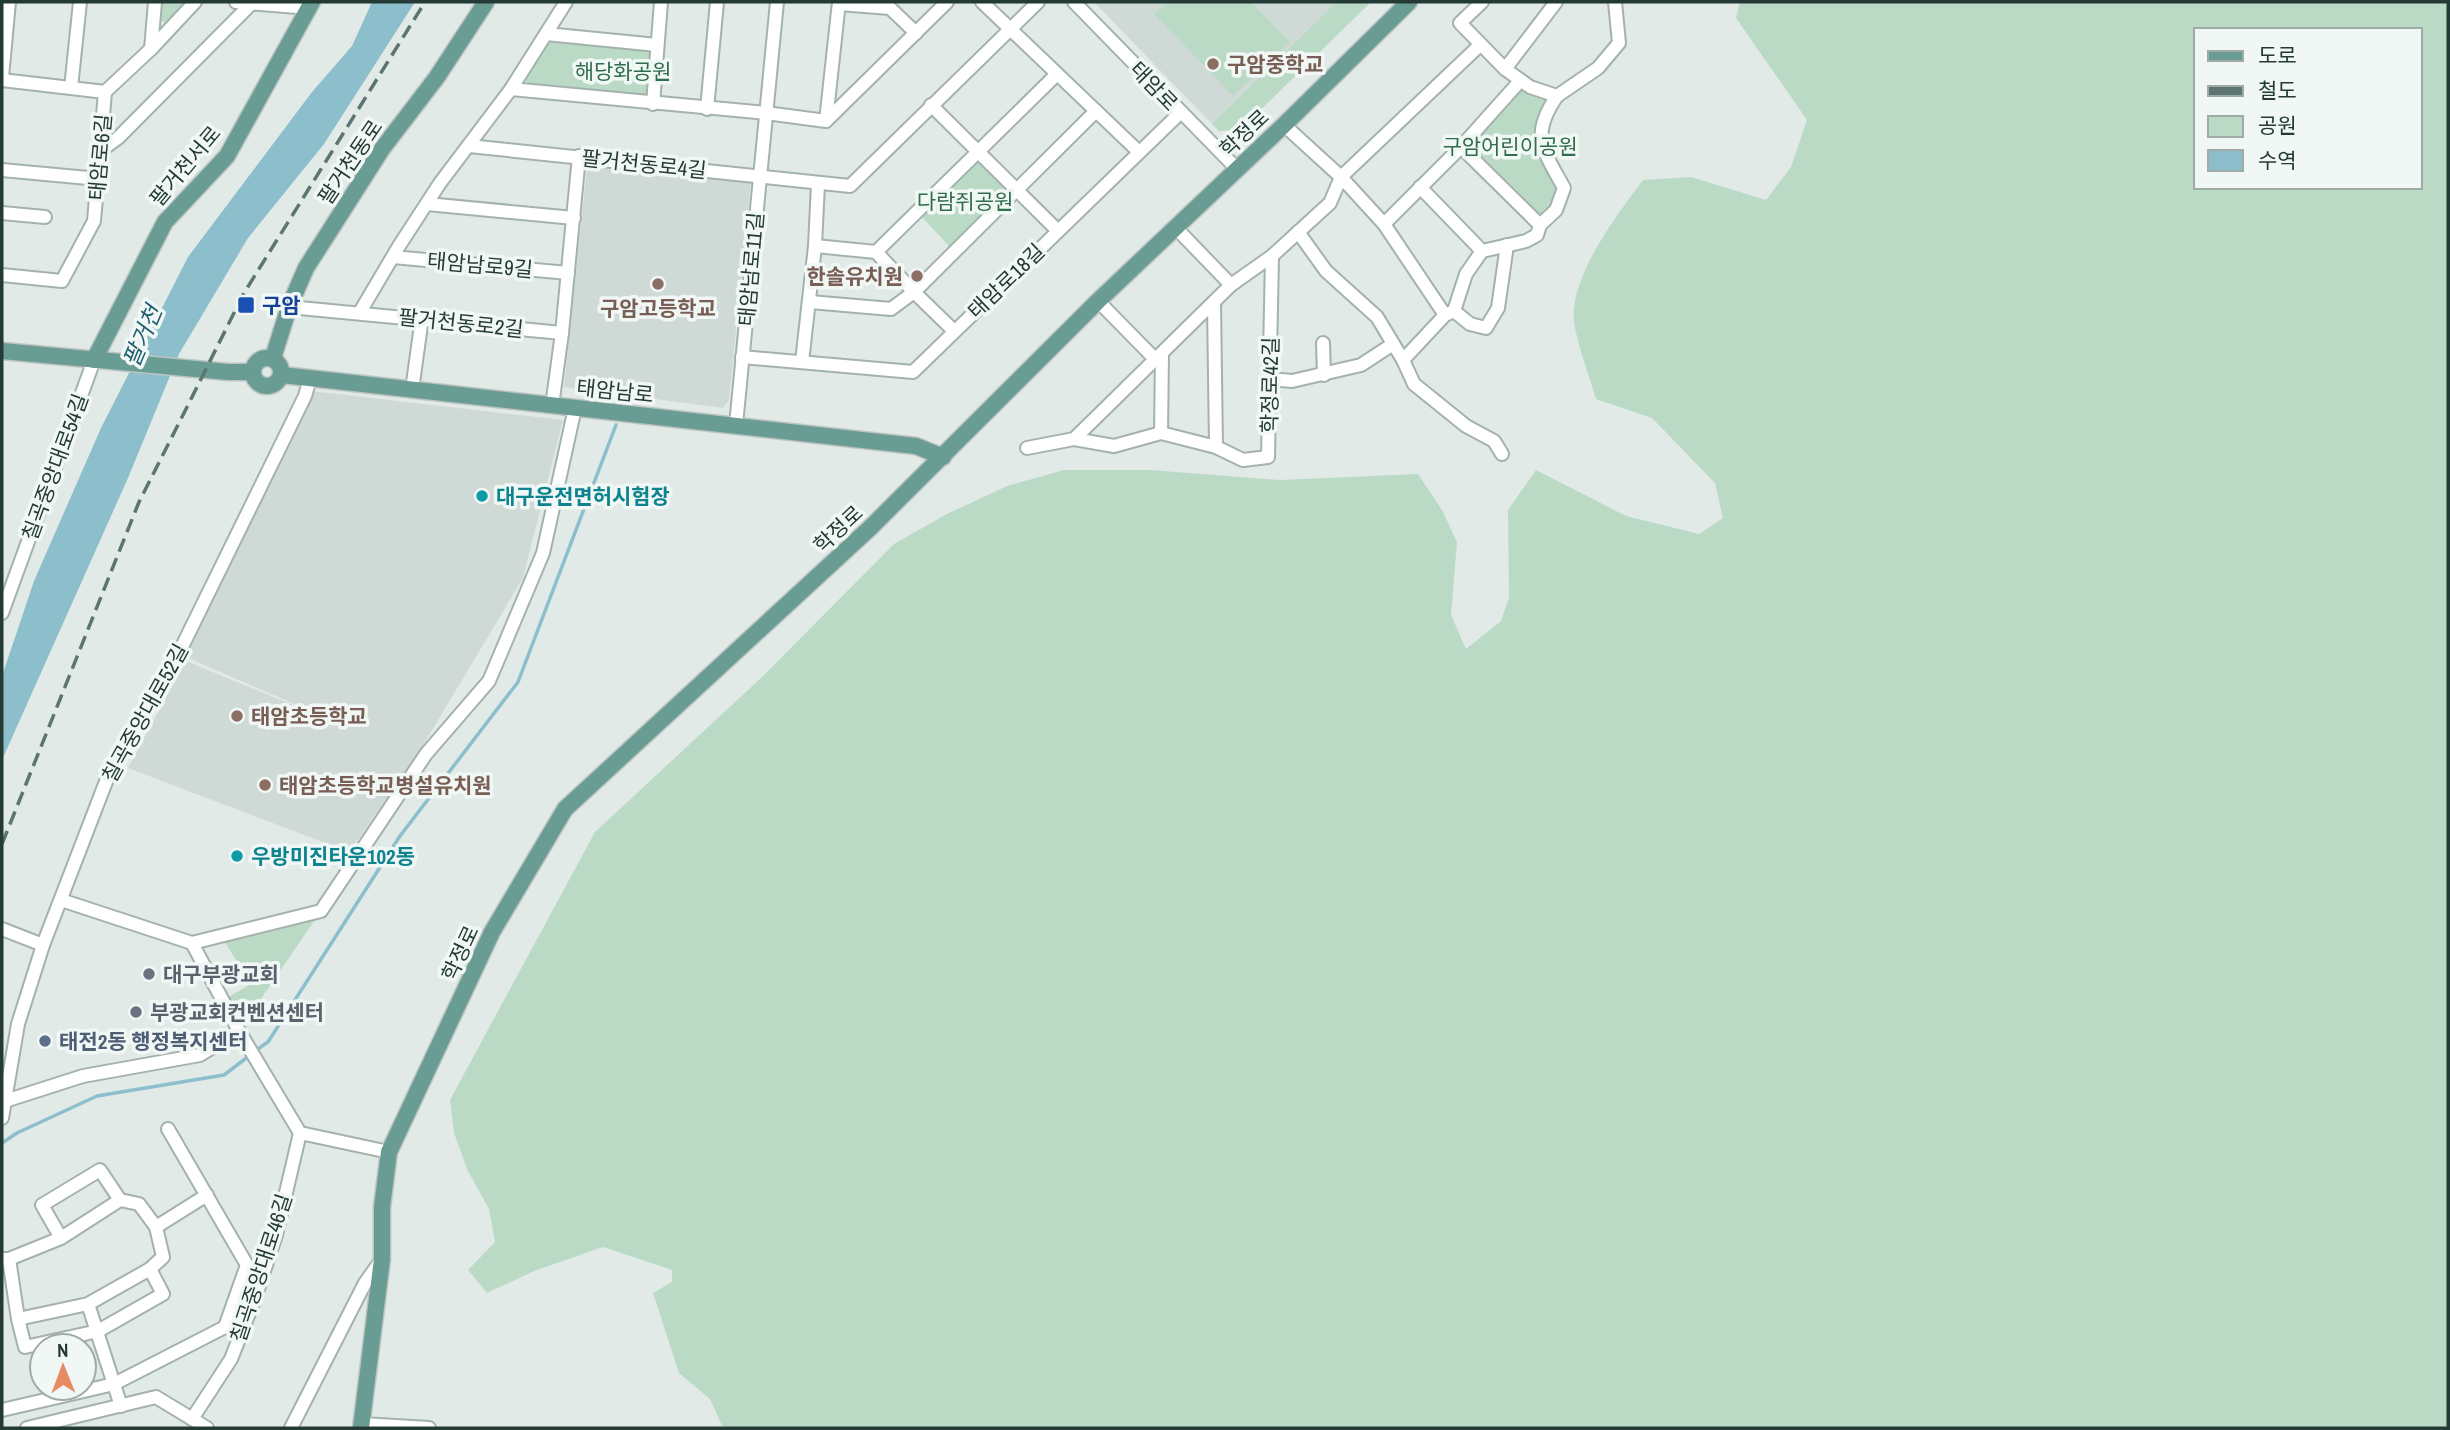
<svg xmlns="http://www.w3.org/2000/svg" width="2450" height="1430" font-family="'Archivo Narrow','Noto Sans KR',sans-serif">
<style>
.built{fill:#cfdad6}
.green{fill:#bbdac6;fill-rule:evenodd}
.water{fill:#8dbecc}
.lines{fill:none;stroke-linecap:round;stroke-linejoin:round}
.stream{stroke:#8dbecc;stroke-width:3.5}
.minor-casing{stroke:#a4b2ae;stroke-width:16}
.major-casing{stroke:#bdc4c2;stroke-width:19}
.minor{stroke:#fff;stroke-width:12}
.major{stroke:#699d93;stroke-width:16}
.rail{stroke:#5d7570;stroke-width:3.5;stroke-dasharray:14 7;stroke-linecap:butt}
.education-dot{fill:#8d6e63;stroke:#f1f7f5;stroke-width:2.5}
.transit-dot{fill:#1a4fb4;stroke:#f1f7f5;stroke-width:2.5}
.culture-dot{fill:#0f9aa8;stroke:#f1f7f5;stroke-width:2.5}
.worship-dot{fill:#6b7280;stroke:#f1f7f5;stroke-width:2.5}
.service-dot{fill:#5c6f8a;stroke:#f1f7f5;stroke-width:2.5}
.labels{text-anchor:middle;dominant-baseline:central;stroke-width:7;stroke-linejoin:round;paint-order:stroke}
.education-label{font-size:21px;font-weight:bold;fill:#785e54;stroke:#f1f7f5;text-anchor:start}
.park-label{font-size:21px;fill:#306d4c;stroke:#f1f7f5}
.street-label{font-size:21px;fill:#233a35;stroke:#f1f7f5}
.transit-label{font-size:21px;font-weight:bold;fill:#164399;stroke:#f1f7f5;text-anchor:start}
.culture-label{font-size:21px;font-weight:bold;fill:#0d838f;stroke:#f1f7f5;text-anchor:start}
.worship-label{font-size:21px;font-weight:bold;fill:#5b616d;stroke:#f1f7f5;text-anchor:start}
.service-label{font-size:21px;font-weight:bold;fill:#4e5e75;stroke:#f1f7f5;text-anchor:start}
.water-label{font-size:23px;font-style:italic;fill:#215e71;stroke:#f1f7f5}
</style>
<rect width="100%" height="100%" fill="#e1eae7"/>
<!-- built -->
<g class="built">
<path d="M1094,2H1336L1212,124Z"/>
<path d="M587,166L751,181L729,400L723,408L564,387Z"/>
<path d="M311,391L563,420L523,578L416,757L349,852L128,768L186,661L347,727L186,657Z"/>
</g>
<!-- green -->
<g class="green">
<path d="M159,2H185L167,23L157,20Z"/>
<path d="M1168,2H1251L1290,42L1233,96L1154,14Z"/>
<path d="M1336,2H1371L1240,130L1219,131L1212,124Z"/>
<path d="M1740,2H2448V1428H723L710,1399L679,1373L653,1293L672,1282V1270L603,1247L534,1271L487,1293L468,1270L495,1242L489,1209L468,1171L454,1133L450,1100L595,832L762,677L894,544L945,515L1007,486L1064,470H1150L1280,480L1418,474L1442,510L1457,542L1451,615L1466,649L1501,621L1509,598L1508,510L1536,470L1626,516L1699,534L1723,518L1715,483L1652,418L1596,399C1589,374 1578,348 1574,322C1569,277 1617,215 1643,180L1691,177L1766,200L1791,167L1807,120L1736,18ZM2196,30H2420V187H2196Z"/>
<path d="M554,40L643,47L652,55L650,91L641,97L532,87L525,80L545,43Z"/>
<path d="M1521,86L1554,99L1542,125L1561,188L1541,221L1465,147Z"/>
<path d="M977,157L1012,189L952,249L919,214Z"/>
<path d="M321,911L239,1031L223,1000L251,984L221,936Z"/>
</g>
<!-- water -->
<path class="water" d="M372,2H415L324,144L248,238L179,354L128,478L2,760V676L34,581L101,428L188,257L312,92L352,46Z"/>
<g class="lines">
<!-- stream -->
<g class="stream">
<path d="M255,1051L268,1042L400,836L518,682L616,425"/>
<path d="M2,1143L17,1133L97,1096L224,1075L249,1056"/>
</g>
<defs>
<g id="minor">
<path d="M236,2L309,8"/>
<path d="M982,2L1139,152"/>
<path d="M1074,2L1237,169"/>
<path d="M1482,2L1460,23L1505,69L1556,2"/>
<path d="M839,4L890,8L916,33"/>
<path d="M546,34L657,45"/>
<path d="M1480,45L1341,177L1384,224L1461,147L1520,81"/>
<path d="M151,49L155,2"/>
<path d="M1505,69L1530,87L1557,96L1598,68L1619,43L1615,2"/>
<path d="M2,77L9,2"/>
<path d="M2,80L105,92"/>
<path d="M71,88L80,2"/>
<path d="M511,89L766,113L826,121L839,2"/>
<path d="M653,104L661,2"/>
<path d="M931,105L1058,231"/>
<path d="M707,109L717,2"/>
<path d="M826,121L947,2"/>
<path d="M469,146L850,186L1038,2"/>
<path d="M1461,147L1540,225L1537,235L1526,241L1482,251"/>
<path d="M100,151L118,138L251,4"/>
<path d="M2,170L99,179"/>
<path d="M427,204L574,218"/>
<path d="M2,213L45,217"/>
<path d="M1384,224L1445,315L1454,311L1466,274L1482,251L1420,187"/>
<path d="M1540,225L1556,210L1564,188C1544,151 1529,136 1557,96"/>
<path d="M1175,227L1231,285"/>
<path d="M1298,232L1326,271L1377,317L1403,360L1445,315"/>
<path d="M815,246L876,252L1057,74"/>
<path d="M393,257L568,273"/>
<path d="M2,275L62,281L94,221L105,92L153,47L195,2"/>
<path d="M1098,301L1156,360"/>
<path d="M810,302L891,309L914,292L876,252"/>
<path d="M1214,303L1216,447"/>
<path d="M289,307L562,333"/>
<path d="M1454,311L1470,324L1486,328L1498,308L1507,245"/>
<path d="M360,312L399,246L440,183L511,89L566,2"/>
<path d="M954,331L914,292L1096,111"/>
<path d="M1323,343L1324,375"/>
<path d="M742,357L913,372L1180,113"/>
<path d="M1403,360L1414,384L1466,426L1494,441L1502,454"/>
<path d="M802,362L815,246L818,184"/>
<path d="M1270,379L1292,381L1361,365L1393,344"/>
<path d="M412,390L422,318"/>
<path d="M552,406L562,333L579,156"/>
<path d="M736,425L777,2"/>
<path d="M1161,433L1162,354"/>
<path d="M1074,439L1231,285L1272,256L1330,203L1341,177L1284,125"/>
<path d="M1027,448L1074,439L1114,446L1161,433L1216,447L1243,460L1268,457L1272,256"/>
<path d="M2,613L94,360"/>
<path d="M61,900L192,943L239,1031L300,1133L389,1152"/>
<path d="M2,929L43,945"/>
<path d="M192,943L321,911L426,754L489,681L543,553L575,408"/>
<path d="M5,1101L83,1076L200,1055L239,1031"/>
<path d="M2,1118L18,1024L43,945L112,766L176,659L305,396L310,379"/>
<path d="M120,1200L139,1204L156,1227L163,1257L150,1269"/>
<path d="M156,1227L207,1195"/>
<path d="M2,1259H9L18,1319L25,1347L98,1331L163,1294L150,1269L88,1304L18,1319"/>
<path d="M9,1259L61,1238L120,1200L100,1170L42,1205L61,1238"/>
<path d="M88,1304L121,1406"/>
<path d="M2,1410L114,1384L225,1327L247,1265L168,1129"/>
<path d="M192,1419L231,1359L255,1298L276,1235L300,1133"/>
<path d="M362,1424L429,1428"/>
<path d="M27,1428L156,1397L207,1428"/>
<path d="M291,1428L365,1283L382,1259"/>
</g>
<g id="major">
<path d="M2,351L228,372H253"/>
<circle cx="267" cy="372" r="14"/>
<path d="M273,358L289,307L306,268L382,149L437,77L486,2"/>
<path d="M94,360L165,222L227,156L312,2"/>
<path d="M282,375L916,446L943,457"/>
<path d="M361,1428L382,1259V1207L389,1152L492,932L565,809L870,528L1098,301L1284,125L1409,2"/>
</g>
</defs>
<!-- minor casing -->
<use href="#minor" class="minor-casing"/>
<!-- major casing -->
<use href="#major" class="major-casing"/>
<!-- minor -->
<use href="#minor" class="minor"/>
<!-- major -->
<use href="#major" class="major"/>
<!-- rail -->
<path class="rail" d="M2,844L139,502L184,413L244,293L425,2"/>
</g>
<!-- markers -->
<g class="education-dot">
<circle cx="1213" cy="64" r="7"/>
<circle cx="917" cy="276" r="7"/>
<circle cx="658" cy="284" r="7"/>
<circle cx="237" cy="716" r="7"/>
<circle cx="265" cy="785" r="7"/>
</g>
<rect class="transit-dot" x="237" y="296" width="18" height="18" rx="3.5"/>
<g class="culture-dot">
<circle cx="482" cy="496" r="7"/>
<circle cx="237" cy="856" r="7"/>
</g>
<g class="worship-dot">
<circle cx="149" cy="974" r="7"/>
<circle cx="136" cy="1012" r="7"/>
</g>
<circle class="service-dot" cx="45" cy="1041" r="7"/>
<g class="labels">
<!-- education labels -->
<g class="education-label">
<text x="1227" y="64">구암중학교</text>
<text x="903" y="276" text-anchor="end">한솔유치원</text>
<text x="658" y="308" text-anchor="middle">구암고등학교</text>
<text x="251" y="716">태암초등학교</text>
<text x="279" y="785">태암초등학교병설유치원</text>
</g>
<!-- park labels -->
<g class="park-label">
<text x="623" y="71">해당화공원</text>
<text x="1510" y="146">구암어린이공원</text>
<text x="965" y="201">다람쥐공원</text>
</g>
<!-- street labels -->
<g class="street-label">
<text transform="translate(1154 86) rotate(46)">태암로</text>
<text transform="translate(1244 133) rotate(-43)">학정로</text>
<text transform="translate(100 157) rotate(-85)">태암로6길</text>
<text transform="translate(350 162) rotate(-56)">팔거천동로</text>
<text transform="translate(644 164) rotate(6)">팔거천동로4길</text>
<text transform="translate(185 166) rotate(-50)">팔거천서로</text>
<text transform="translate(480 265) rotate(5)">태암남로9길</text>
<text transform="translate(751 269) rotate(-85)">태암남로11길</text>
<text transform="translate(1006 281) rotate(-44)">태암로18길</text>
<text transform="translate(461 323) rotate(6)">팔거천동로2길</text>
<text transform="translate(1270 385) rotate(-89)">학정로42길</text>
<text transform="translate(615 391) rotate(6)">태암남로</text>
<text transform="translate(55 467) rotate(-70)">칠곡중앙대로54길</text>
<text transform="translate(838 529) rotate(-43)">학정로</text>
<text transform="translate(145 713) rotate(-61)">칠곡중앙대로52길</text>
<text transform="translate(460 953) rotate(-65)">학정로</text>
<text transform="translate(261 1268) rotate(-72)">칠곡중앙대로46길</text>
</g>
<!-- transit labels -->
<g class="transit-label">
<text x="262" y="305">구암</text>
</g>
<!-- culture labels -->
<g class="culture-label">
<text x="496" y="496">대구운전면허시험장</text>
<text x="251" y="856">우방미진타운102동</text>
</g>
<!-- worship labels -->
<g class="worship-label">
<text x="163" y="974">대구부광교회</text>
<text x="150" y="1012">부광교회컨벤션센터</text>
</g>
<!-- service labels -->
<g class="service-label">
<text x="59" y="1041">태전2동 행정복지센터</text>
</g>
<!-- water labels -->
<g class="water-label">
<text transform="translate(142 336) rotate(-67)">팔거천</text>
</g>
</g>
<!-- border -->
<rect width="2450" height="1430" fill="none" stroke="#233a35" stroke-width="7"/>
<!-- legend -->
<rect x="2194" y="28" width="228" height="161" fill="#f1f7f5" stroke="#9faba8" stroke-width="2"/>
<rect x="2208" y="51" width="35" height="10" fill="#699d93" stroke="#9faba8" stroke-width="2"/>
<text x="2258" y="63" font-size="21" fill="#233a35">도로</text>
<rect x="2208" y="86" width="35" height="10" fill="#5d7570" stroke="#9faba8" stroke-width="2"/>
<text x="2258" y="98" font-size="21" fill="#233a35">철도</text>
<rect x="2208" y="116" width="35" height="21" fill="#bbdac6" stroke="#9faba8" stroke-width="2"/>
<text x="2258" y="133" font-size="21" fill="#233a35">공원</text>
<rect x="2208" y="150" width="35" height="21" fill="#8dbecc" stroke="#9faba8" stroke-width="2"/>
<text x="2258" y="168" font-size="21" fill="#233a35">수역</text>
<!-- north arrow -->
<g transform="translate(63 1367) rotate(359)"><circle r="33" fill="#f1f7f5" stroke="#9faba8" stroke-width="2"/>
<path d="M0-5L12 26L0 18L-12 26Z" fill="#e78b62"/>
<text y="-10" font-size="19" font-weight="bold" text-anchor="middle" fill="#233a35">N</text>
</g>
</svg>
